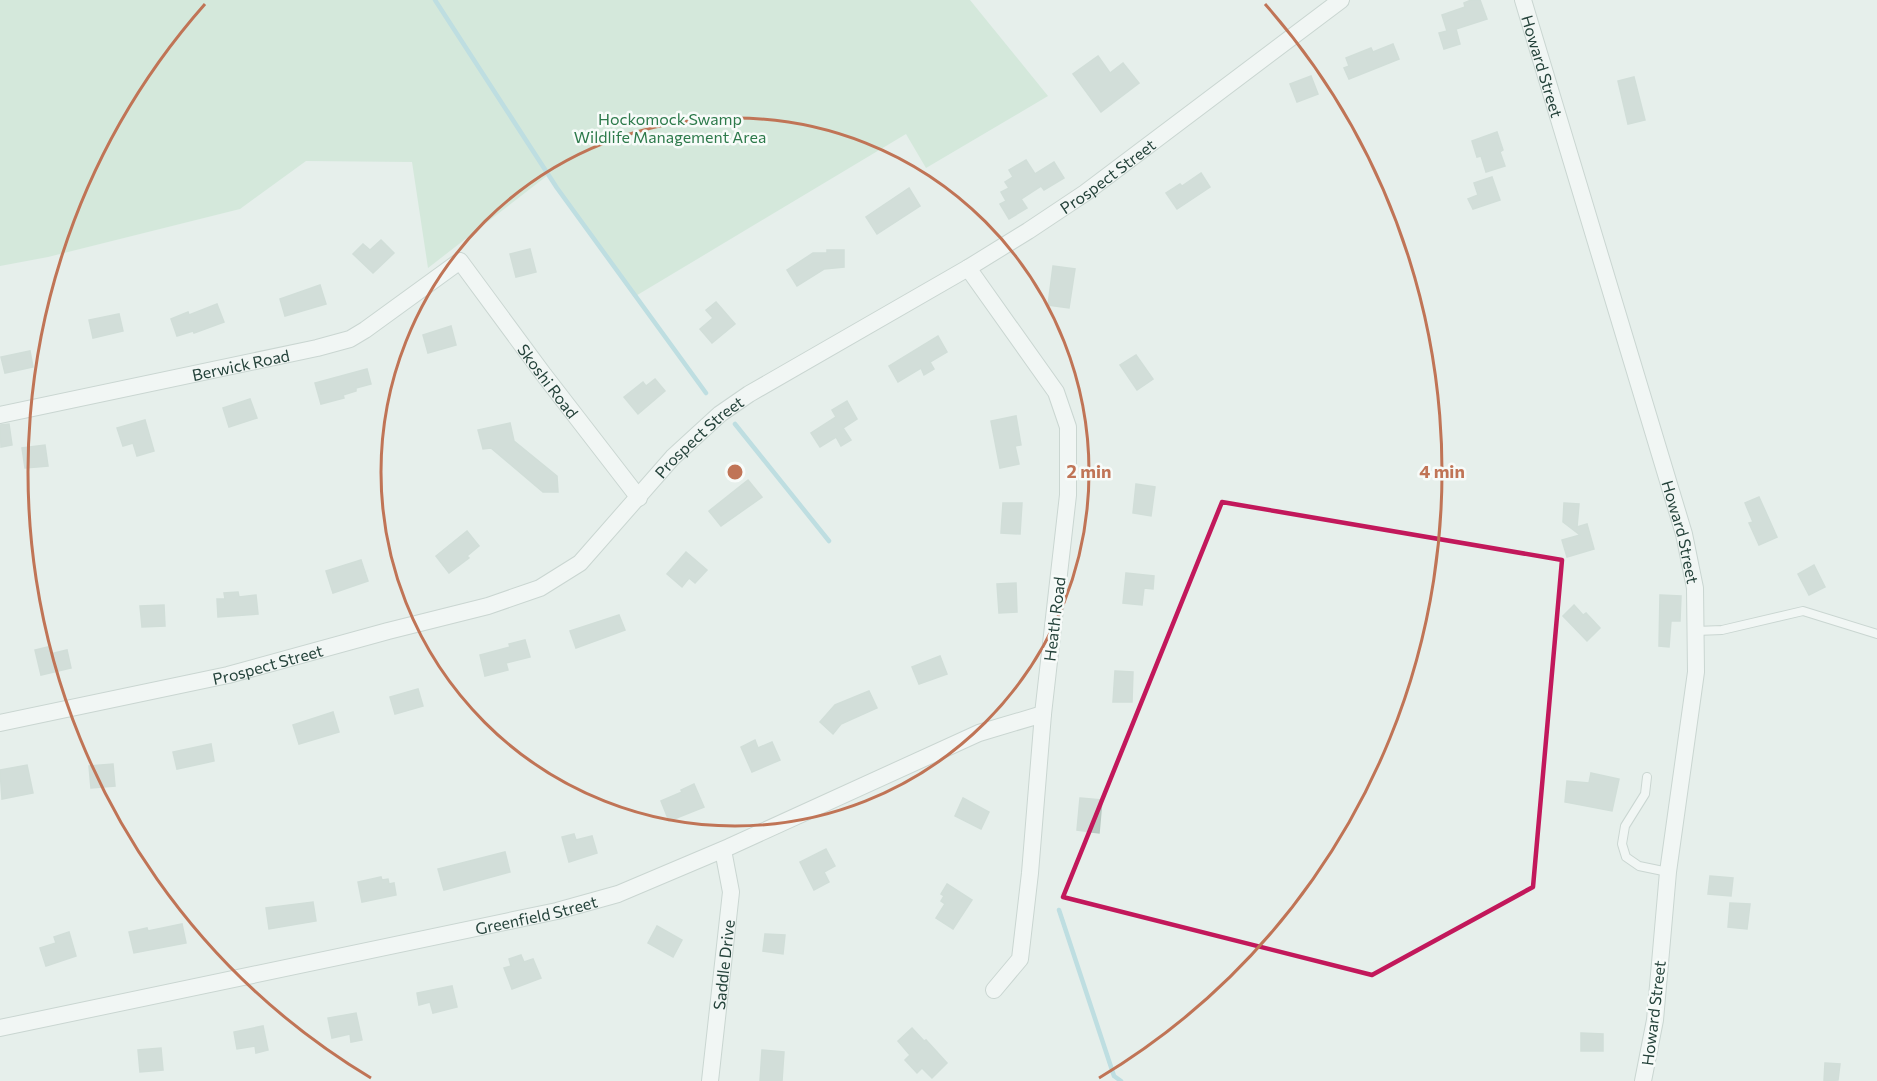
<svg xmlns="http://www.w3.org/2000/svg" width="1877" height="1081" font-family="Commissioner,sans-serif">
<style>
.green{fill:#bfe0c8}
.lines{fill:none;stroke-linecap:round;stroke-linejoin:round}
.stream{stroke:#8ec9d4;stroke-width:4.5}
.building{fill:#bbcac4;stroke:#b8c9c2;stroke-width:1.5}
.lane-casing{stroke:#a8b8b2;stroke-width:10}
.street-casing{stroke:#a8b8b2;stroke-width:18}
.lane{stroke:#fff;stroke-width:8}
.street{stroke:#fff;stroke-width:16}
.marked{fill:none;stroke:#c2185b;stroke-width:4.5;stroke-linejoin:round}
.ring{fill:none;stroke:#c07456;stroke-width:3}
.labels{text-anchor:middle;dominant-baseline:central;stroke-width:5;stroke-linejoin:round;paint-order:stroke}
.street-label{font-size:16px;fill:#24423a;stroke:#f7fbf9}
.park-label{font-size:16px;fill:#2d7a4b;stroke:#f7fbf9}
.centre{fill:#c07456;stroke:#f7fbf9;stroke-width:3}
.ring-label{font-size:18px;text-anchor:middle;font-weight:bold;fill:#c07456;stroke:#f7fbf9;stroke-width:5;stroke-linejoin:round;paint-order:stroke}
</style>
<rect width="100%" height="100%" fill="#e6efeb"/>
<!-- green -->
<path class="green" d="M0,0H970L1048,96L926,168L906,134L634,297L548,175L428,268L412,162L306,161L240,209L48,257L0,266Z"/>
<g class="lines">
<!-- stream -->
<g class="stream">
<path d="M435,0L557,188L706,393"/>
<path d="M735,424L829,541"/>
<path d="M1059,910L1114,1076L1121,1081"/>
</g>
</g>
<!-- building -->
<g class="building">
<path d="M1471,0H1480L1487,19L1456,29L1460,44L1444,49L1439,33L1447,31L1442,15L1465,7L1464,3Z"/>
<path d="M1393,44L1399,59L1349,79L1344,68L1349,66L1346,58L1371,48L1373,52Z"/>
<path d="M1098,56L1110,73L1123,63L1139,83L1101,112L1073,74Z"/>
<path d="M1311,76L1318,94L1297,102L1290,84Z"/>
<path d="M1634,77L1645,120L1628,124L1618,81Z"/>
<path d="M1497,132L1503,150L1500,152L1505,166L1486,172L1481,156L1477,157L1472,141Z"/>
<path d="M1026,160L1035,174L1054,162L1064,178L1044,190L1041,186L1021,199L1027,208L1009,219L1000,204L1006,201L1001,192L1009,188L1005,182L1013,177L1009,170Z"/>
<path d="M1201,173L1210,187L1177,209L1166,193L1180,184L1182,186Z"/>
<path d="M1492,177L1500,200L1473,209L1468,199L1478,195L1474,183Z"/>
<path d="M909,188L920,206L877,234L866,217Z"/>
<path d="M381,240L394,253L373,273L353,254L363,244L370,250Z"/>
<path d="M530,249L536,272L516,277L510,254Z"/>
<path d="M827,250H844V267L824,269L797,286L787,270L813,253H827Z"/>
<path d="M1053,266L1075,269L1069,308L1048,305Z"/>
<path d="M320,285L326,304L285,316L280,299Z"/>
<path d="M716,302L735,324L712,343L700,329L713,318L706,310Z"/>
<path d="M217,304L224,322L194,333L193,331L177,336L171,319L188,312L189,315Z"/>
<path d="M119,314L123,331L93,338L89,320Z"/>
<path d="M451,326L456,345L428,353L423,335Z"/>
<path d="M938,336L947,352L930,362L934,369L924,375L921,368L898,382L889,366Z"/>
<path d="M30,351L33,367L5,373L1,357Z"/>
<path d="M1136,355L1153,379L1137,390L1120,365Z"/>
<path d="M367,369L371,384L356,388V391L343,395L344,398L321,404L315,383Z"/>
<path d="M655,379L665,391L638,414L624,397L643,382L646,386Z"/>
<path d="M250,399L257,418L229,427L223,408Z"/>
<path d="M847,401L857,419L843,428L851,440L841,446L836,437L820,447L811,433L836,417L832,410Z"/>
<path d="M1016,416L1021,445L1015,446L1019,464L1000,468L991,421Z"/>
<path d="M145,420L154,451L137,456L133,443L123,446L117,428Z"/>
<path d="M510,423L514,441L557,476L558,492H543L491,448L483,449L478,430Z"/>
<path d="M9,424L12,445L1,447L0,425Z"/>
<path d="M45,445L48,466L25,468L22,448Z"/>
<path d="M748,480L762,497L721,526L709,511Z"/>
<path d="M1136,484L1155,487L1151,516L1133,513Z"/>
<path d="M1759,497L1777,537L1759,545L1749,523L1753,522L1745,503Z"/>
<path d="M1003,503H1022L1020,534L1001,533Z"/>
<path d="M1564,503L1579,504L1577,527L1587,524L1594,549L1567,557L1562,540L1580,535L1563,522Z"/>
<path d="M467,531L479,546L467,556L469,558L449,573L436,556Z"/>
<path d="M686,552L707,570L695,583L689,578L682,587L667,574Z"/>
<path d="M361,560L368,581L333,593L326,571Z"/>
<path d="M1814,565L1825,587L1809,595L1798,574Z"/>
<path d="M1126,573L1154,576L1153,589L1144,588L1142,605L1123,603Z"/>
<path d="M1016,583L1017,612L999,613L997,584Z"/>
<path d="M238,592L239,597L256,595L258,614L218,617L217,599H225L224,593Z"/>
<path d="M1660,595L1681,596L1680,621H1671L1669,647L1659,646Z"/>
<path d="M164,605L165,626L142,627L140,606Z"/>
<path d="M1574,605L1583,615L1586,613L1600,628L1587,641L1563,616Z"/>
<path d="M619,615L625,630L576,648L570,631Z"/>
<path d="M525,640L530,657L506,663L508,670L485,676L480,655L510,647L509,644Z"/>
<path d="M48,647L50,654L67,650L71,668L41,675L35,650Z"/>
<path d="M940,656L947,674L919,684L912,667Z"/>
<path d="M1115,671L1133,672L1132,702H1113Z"/>
<path d="M418,689L423,706L395,714L390,697Z"/>
<path d="M869,691L877,708L841,724L833,734L820,722L835,705Z"/>
<path d="M333,712L339,732L299,744L293,725Z"/>
<path d="M755,740L758,748L772,742L780,760L752,772L741,747Z"/>
<path d="M211,744L214,761L177,769L173,752Z"/>
<path d="M113,764L115,786L91,788L89,766Z"/>
<path d="M27,765L33,793L2,799L0,770Z"/>
<path d="M1591,773L1619,779L1612,811L1565,802L1567,781L1589,783Z"/>
<path d="M694,784L704,807L669,821L661,801L682,792L681,790Z"/>
<path d="M963,798L989,812L981,829L955,816Z"/>
<path d="M1080,798L1102,800L1099,833L1077,830Z"/>
<path d="M574,834L576,840L592,836L597,853L569,862L562,837Z"/>
<path d="M826,849L835,866L824,872L829,882L814,890L800,862Z"/>
<path d="M505,852L510,872L444,890L443,887L438,869Z"/>
<path d="M1710,876L1733,878L1731,896L1708,894Z"/>
<path d="M381,877L382,880L388,879L389,884L394,883L396,895L362,902L358,882Z"/>
<path d="M947,884L972,900L953,929L936,918L945,904L941,901L944,896L941,894Z"/>
<path d="M313,902L316,921L269,929L266,908Z"/>
<path d="M1730,903L1750,904L1747,929L1728,927Z"/>
<path d="M182,924L186,943L134,953L129,932L147,928L148,931Z"/>
<path d="M657,926L682,940L673,957L648,943Z"/>
<path d="M69,932L76,956L46,966L40,948L56,943L54,937Z"/>
<path d="M765,934L785,935L783,954L763,951Z"/>
<path d="M521,955L524,962L533,959L541,978L512,989L504,968L511,966L509,959Z"/>
<path d="M452,986L457,1007L433,1013L430,1002L419,1005L417,993Z"/>
<path d="M356,1013L362,1040L351,1042L350,1034L332,1038L328,1018Z"/>
<path d="M263,1026L268,1050L256,1053L255,1046L237,1049L234,1032Z"/>
<path d="M912,1028L924,1041L926,1040L947,1063L932,1078L922,1068L917,1073L905,1060L910,1055L898,1041Z"/>
<path d="M1581,1033L1603,1034V1051H1581Z"/>
<path d="M161,1048L163,1070L140,1072L138,1050Z"/>
<path d="M762,1050L784,1052L782,1081H760Z"/>
<path d="M1825,1063L1840,1064L1838,1080L1824,1081Z"/>
</g>
<g class="lines">
<defs>
<g id="lane">
<path d="M1696,631L1722,630L1803,611L1877,634"/>
<path d="M1647,777L1645,794L1625,826L1622,844L1626,857L1639,866L1668,872"/>
</g>
<g id="street">
<path id="s1" d="M1523,0L1684,534L1695,588L1696,672L1668,872L1655,1020L1643,1081"/>
<path d="M968,268L1056,392L1068,427V495L1043,714L1030,873L1020,959L994,990"/>
<path id="s2" d="M0,415L317,348L350,339L365,330L460,261L544,375L639,498"/>
<path id="s3" d="M0,723L228,675L388,631L488,606L540,588L580,563L673,457L720,414L749,394L968,268L1028,231L1085,193L1341,0"/>
<path id="s4" d="M0,1028L557,911L618,894L729,847L979,733L1043,714"/>
<path id="s5" d="M710,1081L731,892L723,850"/>
</g>
</defs>
<!-- lane casing -->
<use href="#lane" class="lane-casing"/>
<!-- street casing -->
<use href="#street" class="street-casing"/>
<!-- lane -->
<use href="#lane" class="lane"/>
<!-- street -->
<use href="#street" class="street"/>
</g>
<!-- marked area -->
<path d="M0 0H1877V1081H0ZM1222,502L1562,560L1533,887L1372,975L1063,897Z" fill="#e6efeb" fill-opacity=".55" fill-rule="evenodd"/>
<path class="marked" d="M1222,502L1562,560L1533,887L1372,975L1063,897Z"/>
<!-- distance rings -->
<g class="ring">
<circle cx="735" cy="472" r="354"/>
<path d="M371 1078A707 707 0 0 1 205 4M1265 4A707 707 0 0 1 1099 1078"/>
</g>
<g class="labels">
<!-- street labels -->
<g class="street-label">
<text stroke="none"><textPath href="#s1" startOffset="69">Howard Street</textPath></text>
<text stroke="none"><textPath href="#s3" startOffset="1264">Prospect Street</textPath></text>
<text stroke="none"><textPath href="#s2" startOffset="246">Berwick Road</textPath></text>
<text stroke="none"><textPath href="#s2" startOffset="642">Skoshi Road</textPath></text>
<text stroke="none"><textPath href="#s3" startOffset="778">Prospect Street</textPath></text>
<text stroke="none"><textPath href="#s1" startOffset="555">Howard Street</textPath></text>
<text transform="translate(1054 619) rotate(-83)">Heath Road</text>
<text stroke="none"><textPath href="#s3" startOffset="274">Prospect Street</textPath></text>
<text stroke="none"><textPath href="#s4" startOffset="548">Greenfield Street</textPath></text>
<text stroke="none"><textPath href="#s5" startOffset="117">Saddle Drive</textPath></text>
<text transform="translate(1653 1013) rotate(-83)">Howard Street</text>
</g>
<!-- park labels -->
<g class="park-label">
<text x="670" y="118">Hockomock Swamp<tspan x="670" dy="18">Wildlife Management Area</tspan></text>
</g>
</g>
<circle cx="735" cy="472" r="9" class="centre"/>
<g class="ring-label">
<text x="1089" y="478">2 min</text>
<text x="1442" y="478">4 min</text>
</g>
</svg>
